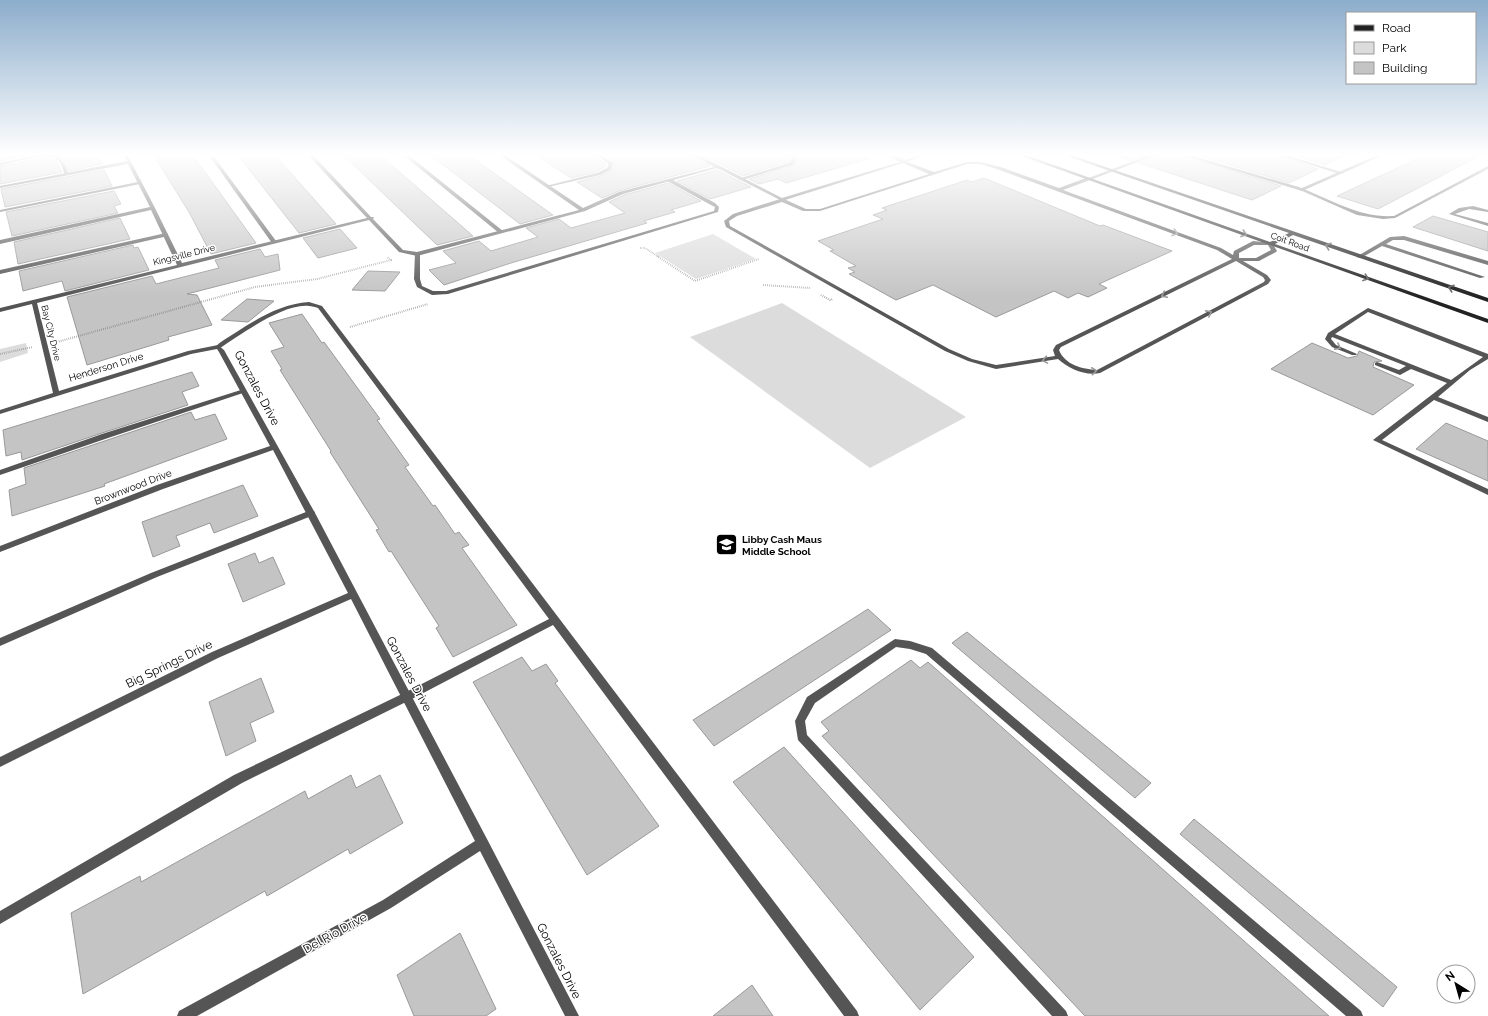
<svg xmlns="http://www.w3.org/2000/svg" width="1488" height="1016" font-family="Raleway,sans-serif">
<style>
.green{fill:#dcdcdc}
.building{fill:#c4c4c4;stroke:#999}
.lines{fill:none;stroke-linecap:round;stroke-linejoin:round}
.path-far1{stroke:#777;stroke-width:1.5;stroke-dasharray:0.5 1;stroke-linecap:butt}
.path{stroke:#777;stroke-width:2;stroke-dasharray:0.5 1.5;stroke-linecap:butt}
.lane{fill:#555;fill-rule:evenodd}
.street{fill:#555;fill-rule:evenodd}
.secondary{fill:#222;fill-rule:evenodd}
.oneway{stroke:#999}
.oneway2{stroke:#646464}
.labels{text-anchor:middle;dominant-baseline:central;stroke-width:3;stroke-linejoin:round;paint-order:stroke}
.far-street-label{font-size:9px;fill:#000;stroke:#fff}
.street-label{font-size:10px;fill:#000;stroke:#fff}
.poi-label{font-size:10px;font-weight:bold;fill:#000;stroke:#fff;text-anchor:start}
.near-street-label{font-size:12px;fill:#000;stroke:#fff}
</style>
<rect width="100%" height="100%" fill="#fff"/>
<!-- green -->
<g class="green">
<path d="M713,234L756,259L696,279L655,253Z"/>
<path d="M782,303L966,417L870,468L690,337Z"/>
<path d="M26,343L28,353L0,362V349Z"/>
</g>
<!-- building -->
<g class="building">
<path d="M0,154H33L0,161Z"/>
<path d="M57,154H97L102,164L69,171L62,158Z"/>
<path d="M153,154H192L256,243L211,254L189,212Z"/>
<path d="M237,154H274L336,224L299,233Z"/>
<path d="M342,154H379L473,236L437,245Z"/>
<path d="M429,154H467L553,215L520,224Z"/>
<path d="M534,154H593L607,165L596,172L571,178Z"/>
<path d="M602,154H690L710,166L619,191L602,198L577,182L600,176L612,171L614,162Z"/>
<path d="M701,154H785L790,159L788,162L743,176Z"/>
<path d="M794,154H867L868,159L786,183L778,179L759,184L749,179L793,166L797,159Z"/>
<path d="M1122,154H1147L1130,161L1121,157Z"/>
<path d="M1160,154H1178L1281,186L1252,200L1139,163Z"/>
<path d="M1194,154H1274L1318,169L1289,183Z"/>
<path d="M1289,154H1347L1325,165Z"/>
<path d="M1427,154H1483L1378,209L1337,196Z"/>
<path d="M45,158L55,159L62,172L0,184V166Z"/>
<path d="M104,170L112,186L5,207L1,189Z"/>
<path d="M717,170L751,187L710,199L677,181Z"/>
<path d="M984,178L1100,226L1103,225L1172,251L1099,284L1107,288L1088,297L1078,293L1068,298L1054,291L996,317L933,285L896,300L849,274L855,272L848,268L856,266L830,251L834,250L818,241L883,219L873,215L887,210L882,208L967,180L972,182Z"/>
<path d="M668,183L701,201L671,210L675,212L644,221L647,223L511,263L444,285L429,270L456,263L443,251L479,241L491,251L538,237L526,228L559,219L571,228L625,213L609,202L624,195Z"/>
<path d="M114,191L121,204L114,206L118,213L12,236L6,212Z"/>
<path d="M1433,216L1488,232V251L1413,227Z"/>
<path d="M120,218L130,239L18,264L14,242Z"/>
<path d="M340,229L357,248L318,258L303,238Z"/>
<path d="M133,245L134,248L138,247L149,270L65,291L62,281L23,291L19,271Z"/>
<path d="M260,249L265,257L278,254L280,270L187,294L197,295L212,325L168,337L169,340L87,365L67,297L152,276L156,284L219,268L215,260Z"/>
<path d="M368,271L400,272L385,291L352,290Z"/>
<path d="M247,299L274,301L248,322L221,320Z"/>
<path d="M302,314L322,343L324,342L380,419L377,420L409,465L405,467L433,506L435,505L455,534L459,532L469,545L462,548L517,625L453,657L436,628L439,626L391,551L389,552L376,530L379,529L330,452L331,451L280,370L282,369L271,351L284,347L269,323Z"/>
<path d="M1312,343L1348,358L1357,356L1359,351L1382,361L1374,362L1373,367L1414,385L1373,415L1271,369Z"/>
<path d="M192,372L199,386L182,392L188,405L102,433L22,460L21,452L6,456L3,430Z"/>
<path d="M191,412L195,420L215,414L227,439L104,484L105,486L12,516L9,490L26,484L24,468Z"/>
<path d="M1446,423L1488,441V481L1416,449Z"/>
<path d="M243,485L258,516L214,533L210,523L176,536L180,546L153,557L142,522Z"/>
<path d="M255,553L259,563L273,557L285,584L243,602L228,564Z"/>
<path d="M868,609L891,630L714,746L693,720Z"/>
<path d="M967,632L1151,783L1135,798L952,643Z"/>
<path d="M522,657L532,671L546,664L558,681L555,683L659,826L587,875L473,682Z"/>
<path d="M911,660L920,668L928,662L1329,1016H1085L822,736L829,731L821,722Z"/>
<path d="M261,678L274,712L250,723L256,741L226,756L209,702Z"/>
<path d="M784,747L974,957L920,1010L733,782Z"/>
<path d="M351,775L356,788L380,775L403,823L350,854L348,849L267,896L265,891L83,994L71,913L140,876L141,882L305,791L308,799Z"/>
<path d="M1194,819L1397,987L1383,1007L1180,834Z"/>
<path d="M460,933L496,1009L486,1016H414L397,975Z"/>
<path d="M752,985L773,1016H713Z"/>
</g>
<g class="lines">
<!-- path-far1 -->
<path class="path-far1" d="M640,248H645L659,257"/>
<!-- path -->
<g class="path">
<path d="M657,256L695,281L759,259"/>
<path d="M763,285L810,288"/>
<path d="M821,295L830,300L833,299"/>
<path d="M350,327L428,304"/>
<path d="M57,342L255,287L317,279L391,260L387,257"/>
<path d="M0,354L33,347"/>
</g>
<!-- lane -->
<g class="lane">
<path d="M208,154H212L276,241V243H272Z"/>
<path d="M402,154H407L503,231V233H499Z"/>
<path d="M594,154H599L613,163L611,170L600,175L548,187L546,186L597,173L607,168L609,164Z"/>
<path d="M786,154H791L796,159L793,165L742,180L738,179L789,163L792,159Z"/>
<path d="M1275,154H1283L1344,173L1340,174Z"/>
<path d="M38,155C60,153 60,155 69,174L65,175C63,170 61,162 56,158C48,153 11,163 0,165V163Z"/>
<path d="M905,161L934,172L967,162H980L1001,167L1059,188L1086,178H1090V180L1063,190L1221,248L1233,255L1234,251L1253,241L1272,243L1277,251L1276,252L1259,261H1243L1267,275L1271,280L1268,284L1100,373C1085,376 1069,369 1058,359L996,369L968,361L945,351L726,227L724,221L733,214L780,199H784L806,209H820L929,174L903,163V162ZM967,164H980L997,169L1217,250L1232,259L1056,345L1053,350L1055,356L996,365L972,359L949,349L730,226L729,221L737,216L782,202L803,211H820ZM1254,245H1268L1271,250L1256,258H1239V253ZM1236,261L1263,277L1265,280L1264,282L1097,370C1082,369 1065,365 1059,350L1061,347Z"/>
<path d="M1488,166V169L1395,218L1383,219L1357,215L1300,190L1304,189C1333,201 1361,218 1394,216Z"/>
<path d="M667,179H671L715,203L719,207L718,212L448,294L432,295L417,287L414,279L415,253L420,254V279L422,286L433,291H446L714,211L715,207L711,205L667,181Z"/>
<path d="M138,182L140,183V184L0,212V210Z"/>
<path d="M1473,206L1488,210V212L1469,209L1455,214L1488,223V226L1449,214L1459,208Z"/>
<path d="M166,233L168,234V236L0,274V270Z"/>
<path d="M1404,236L1488,261V265L1404,240H1393L1386,244L1485,277L1480,278L1382,246L1361,258L1356,257L1390,237Z"/>
<path d="M309,302L322,306L857,1011L859,1016H844L553,625L410,700L242,783L0,924V911L234,775L402,694L549,619L318,308C315,307 312,306 309,306C283,303 241,335 220,348L218,349L215,347C221,341 229,337 235,333C258,318 281,304 309,302Z"/>
<path d="M1368,308L1488,354V359L1470,370L1438,397L1488,417V422L1434,400L1382,440L1488,489V495L1373,440L1447,383L1411,369L1400,375L1375,365V363L1377,362L1399,370L1406,366L1332,337L1331,339L1336,345L1357,354L1356,355H1352L1332,347L1325,339L1328,333ZM1368,312L1483,357L1451,380L1335,334Z"/>
<path d="M244,389L246,390V392L108,438L0,475V470L102,434Z"/>
<path d="M311,510L314,511L315,513L314,515L157,577L0,646V638L151,573Z"/>
<path d="M895,639L910,641L932,648L1361,1011L1363,1016H1346L926,654L910,649L896,647L815,703L805,721L807,735L1066,1011L1068,1016H1052L798,740L795,721L807,697Z"/>
</g>
<!-- street -->
<g class="street">
<path d="M123,154H127L155,208L182,263L367,218L307,154H312L371,217H374L373,219L403,250L417,252L579,210L498,154H503L583,208L619,192L714,167L691,154H697L782,198L900,162L884,154H891L905,160L923,154H931L782,201L717,168L623,194L585,211L417,256L399,252L369,220L37,303L59,391L188,351L218,345L224,350L315,513L487,839L579,1016H565L480,851L391,908L197,1016H177L179,1011L383,900L475,841L351,599L218,658L0,767V757L212,652L348,593L273,450L163,489L0,552V546L157,485L270,446L219,352L217,349L191,354L0,414V410L53,393L32,304L0,312V308L177,265L151,210L0,244V240L150,207L128,164L0,188V186L127,161Z"/>
<path d="M1152,154H1159L1090,180L1086,179Z"/>
<path d="M1179,154H1187L1302,188L1380,154H1386L1302,191Z"/>
</g>
<!-- secondary -->
<path class="secondary" d="M1016,154H1023L1270,242L1289,233L1061,154H1068L1488,298V302L1293,235L1275,244L1488,319V323Z"/>
</g>
<!-- one-way arrows -->
<defs><path id="oneway-chevron" d="M-2-3.5L2.5 0L-2 3.5" fill="none" stroke-width="1.6" stroke-linecap="round" stroke-linejoin="round"/></defs>
<g class="oneway">
<use href="#oneway-chevron" transform="translate(1175 233) rotate(20)"/>
<use href="#oneway-chevron" transform="translate(1164 295) rotate(154)"/>
<use href="#oneway-chevron" transform="translate(1209 313) rotate(-28)"/>
<use href="#oneway-chevron" transform="translate(1338 347) rotate(29)"/>
<use href="#oneway-chevron" transform="translate(1045 360) rotate(170)"/>
<use href="#oneway-chevron" transform="translate(1094 371) rotate(-6)"/>
</g>
<g class="oneway2">
<use href="#oneway-chevron" transform="translate(1244 234) rotate(20)"/>
<use href="#oneway-chevron" transform="translate(1328 246) rotate(-161)"/>
<use href="#oneway-chevron" transform="translate(1366 278) rotate(20)"/>
<use href="#oneway-chevron" transform="translate(1451 288) rotate(-161)"/>
</g>
<!-- sky -->
<linearGradient id="sky" x2="0" y2="1"><stop stop-color="#8cadcc"/><stop offset="0.52" stop-color="#fff"/><stop offset="1" stop-color="#fff" stop-opacity="0"/></linearGradient>
<rect width="1488" height="297" fill="url(#sky)"/>
<!-- icons -->
<defs>
<symbol id="school-square" viewBox="-11 -11 22 22"><rect x="-9" y="-9" width="18" height="18" rx="4" fill="#000" stroke="#fff"/><path d="M0-5L7-2L0 1L-7-2ZM-4 1L0 2.5L4 1V4Q0 6-4 4Z" fill="#fff"/></symbol>
</defs>
<g fill-rule="evenodd">
<use href="#school-square" x="714" y="532" width="25" height="25"/>
</g>
<g class="labels">
<!-- far-street labels -->
<g class="far-street-label">
<text transform="translate(1290 242) rotate(20)">Coit Road</text>
<text transform="translate(184 255) rotate(-14)">Kingsville Drive</text>
<text transform="translate(51 333) rotate(76)">Bay City Drive</text>
</g>
<!-- street labels -->
<g class="street-label">
<text transform="translate(106 367) rotate(-17)">Henderson Drive</text>
<text transform="translate(133 487) rotate(-21)">Brownwood Drive</text>
</g>
<!-- poi labels -->
<g class="poi-label">
<text x="742" y="539">Libby Cash Maus<tspan x="742" dy="12">Middle School</tspan></text>
</g>
<!-- near-street labels -->
<g class="near-street-label">
<text transform="translate(257 388) rotate(62)">Gonzales Drive</text>
<text transform="translate(169 664) rotate(-26)">Big Springs Drive</text>
<text transform="translate(409 674) rotate(62)">Gonzales Drive</text>
<text transform="translate(335 933) rotate(-29)">Del Rio Drive</text>
<text transform="translate(559 961) rotate(63)">Gonzales Drive</text>
</g>
</g>
<!-- legend -->
<rect x="1346" y="12" width="130" height="72" fill="#ffffff" stroke="#999999"/>
<rect x="1354" y="25" width="20" height="6" fill="#222222" stroke="#999999"/>
<text x="1382" y="32" font-size="12" fill="#000000">Road</text>
<rect x="1354" y="42" width="20" height="12" fill="#dcdcdc" stroke="#999999"/>
<text x="1382" y="52" font-size="12" fill="#000000">Park</text>
<rect x="1354" y="62" width="20" height="12" fill="#c4c4c4" stroke="#999999"/>
<text x="1382" y="72" font-size="12" fill="#000000">Building</text>
<!-- north arrow -->
<g transform="translate(1456 984) rotate(323)"><circle r="19" fill="#ffffff" stroke="#999999"/>
<path d="M0-3L7 15L0 10L-7 15Z" fill="#000000"/>
<text y="-6" font-size="11" font-weight="bold" text-anchor="middle" fill="#000000">N</text>
</g>
</svg>
